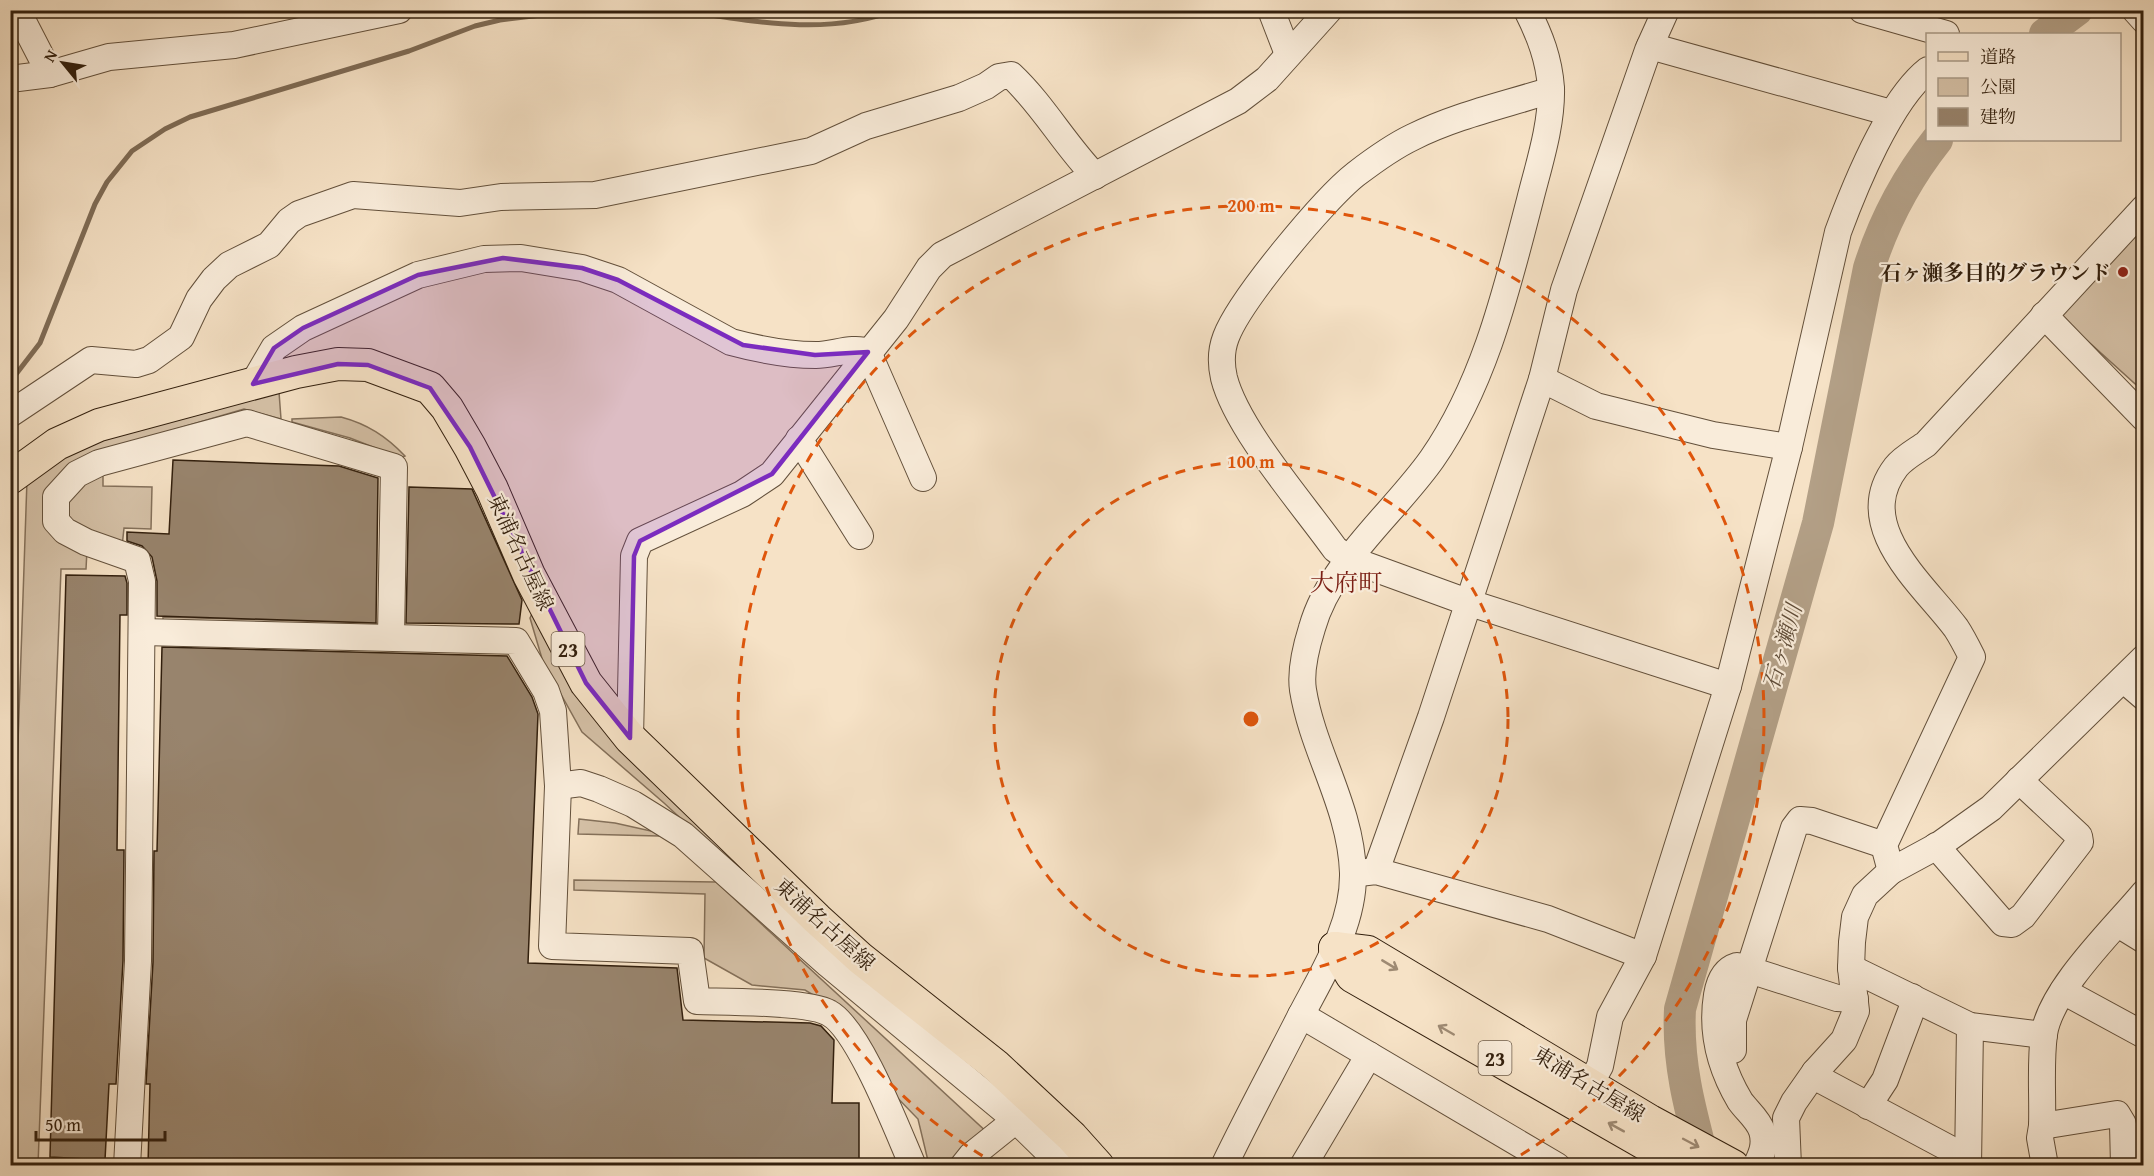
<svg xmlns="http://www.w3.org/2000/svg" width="2154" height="1176" font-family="'Gentium Book Plus','Noto Serif JP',serif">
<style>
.green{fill:#d5c1a7;stroke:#84705a;stroke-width:1.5}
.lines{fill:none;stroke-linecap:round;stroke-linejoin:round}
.stream{stroke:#7f6c56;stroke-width:5}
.river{stroke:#b3a087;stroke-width:32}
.building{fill:#98846d;stroke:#321f0d;stroke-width:1.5}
.minor-casing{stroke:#63503b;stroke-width:28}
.major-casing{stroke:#321f0d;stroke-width:34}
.minor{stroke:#f9ecda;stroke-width:26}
.major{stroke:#f6e2c6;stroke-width:32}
.oneway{stroke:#9e8a73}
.marked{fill:#7b2cbf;fill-opacity:0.2;stroke:#7b2cbf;stroke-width:4.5;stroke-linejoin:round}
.ring{fill:none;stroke:#df560c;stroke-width:3;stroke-dasharray:10 8}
.poi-dot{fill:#8f2418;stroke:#f9ecda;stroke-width:2}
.labels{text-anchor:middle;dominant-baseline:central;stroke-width:4.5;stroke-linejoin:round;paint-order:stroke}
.shield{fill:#f9ecda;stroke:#6e5c4a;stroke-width:1.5}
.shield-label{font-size:20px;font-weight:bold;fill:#321f0d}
.poi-label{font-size:21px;font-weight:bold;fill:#321f0d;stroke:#f9ecda;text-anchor:end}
.street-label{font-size:21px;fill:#321f0d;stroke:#f9ecda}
.water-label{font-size:22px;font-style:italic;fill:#5f4c38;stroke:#f9ecda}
.quarter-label{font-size:24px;fill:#7a1f14;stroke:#f9ecda}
.centre{fill:#df560c;stroke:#f9ecda;stroke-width:3}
.ring-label{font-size:18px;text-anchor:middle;font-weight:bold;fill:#df560c;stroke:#f9ecda;stroke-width:4.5;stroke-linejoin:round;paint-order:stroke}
</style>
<rect width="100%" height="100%" fill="#f6e2c6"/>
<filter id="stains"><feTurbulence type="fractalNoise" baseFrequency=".00333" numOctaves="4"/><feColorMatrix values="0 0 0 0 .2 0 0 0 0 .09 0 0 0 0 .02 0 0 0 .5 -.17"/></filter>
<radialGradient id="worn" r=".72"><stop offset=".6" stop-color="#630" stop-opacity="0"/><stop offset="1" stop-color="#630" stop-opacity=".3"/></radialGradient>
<!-- green -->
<g class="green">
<path d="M2143,228V391L2060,316Z"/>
<path d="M279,392L281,419L244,409L101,451L50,487L87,550L86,569H61L38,1165H25L24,1160L11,1161V947L27,480L93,439Z"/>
<path d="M341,417C367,424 386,436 405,456L401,458L350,438L292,422V419Z"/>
<path d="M103,472V486L152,487L151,529L124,528L122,547L69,527L65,495Z"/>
<path d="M536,605L566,664L1066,1143L820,947L664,803L582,732L543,662L530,618Z"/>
<path d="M163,617L376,623V633L163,631Z"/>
<path d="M579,819L615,823L660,833L659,836L578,834Z"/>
<path d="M574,880L716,882L991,1136L953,1165H929L918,1119L887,1087L847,1015L805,990L752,985L704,958L705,894L574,890Z"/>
</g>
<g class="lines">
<!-- stream -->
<g class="stream">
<path d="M680,10C752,21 825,37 896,10"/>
<path d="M10,382L40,343L95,204L107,182L132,151L165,129L190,117L409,51L475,26L500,20L583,10"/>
</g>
<!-- river -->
<g class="river">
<path d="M2045,34L2077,10"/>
<path d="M1705,1166C1691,1113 1677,1064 1680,1009L1818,523L1869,268C1884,221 1906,179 1937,140"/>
</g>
</g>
<!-- building -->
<g class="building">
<path d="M173,460L339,466L378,478L376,623L157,616V581L152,557L142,546L127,541V532L169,534Z"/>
<path d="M409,487L472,489L522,600L519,624L406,623Z"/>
<path d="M66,575L125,576L127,583V615H120L117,850H124L123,961L116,1084H109L105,1160L50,1157Z"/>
<path d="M162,647L507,656L532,697L538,714L528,963L677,968L683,1020L810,1023L821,1026L834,1040L832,1103H859V1166H148L150,1084H146L153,962L154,851H157Z"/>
</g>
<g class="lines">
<defs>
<g id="minor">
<path d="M17,10L50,74"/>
<path d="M1271,10L1288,54"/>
<path d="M1862,10L1946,34"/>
<path d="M2135,10L2144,20"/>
<path d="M1650,46L1891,113"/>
<path d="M10,79L50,74L109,57L234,45L399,10"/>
<path d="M1551,90C1505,105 1457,115 1413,137C1394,146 1373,161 1356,174C1324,199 1240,300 1226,337C1221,350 1221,365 1224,378C1237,429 1303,504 1335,549L1349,559L1467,602L1728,686"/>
<path d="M2044,315L2144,418"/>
<path d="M1542,379L1596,406L1713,435L1789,447"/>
<path d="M253,384L274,348L303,328L418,275L484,259L521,258L582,268L618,280L731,342C757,349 789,355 816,355C833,355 853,346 868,352L923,478"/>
<path d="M10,414L91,360L136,364L149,360L181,337L199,299L214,279L229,265L269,245L289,221L299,214L353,195L460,203L501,197L595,195L811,151L866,126L959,98L986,86L999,77L1011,75C1043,105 1064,144 1095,176"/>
<path d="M799,439L860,536"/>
<path d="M142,632L516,641L546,691L553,711L558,786L552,946L690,951L697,1001C725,1002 808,1001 829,1013C859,1029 898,1132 913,1166"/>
<path d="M2123,679L2144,697"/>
<path d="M630,738L634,556L640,541L742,494L772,474L896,319L929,268L942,255L1238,101L1267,79L1329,10"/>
<path d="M558,786L581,783L599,789L633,804L683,835L828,964L1016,1120L1063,1166"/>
<path d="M1936,846L2003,923L2012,924L2023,916L2080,842L2079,836L2019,780"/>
<path d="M1376,871L1431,717L1542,379L1564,290L1648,50L1666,10"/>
<path d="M1891,871L1884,845L1972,657C1967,647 1962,637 1956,628C1923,584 1851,526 1896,467C1903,458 1916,451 1926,444L2144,208"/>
<path d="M1359,873L1376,871L1548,919L1643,956"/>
<path d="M2118,924L2144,940"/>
<path d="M1851,968L1970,1026L2044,1035"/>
<path d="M2063,991L2144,1035"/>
<path d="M1301,1015L1557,1166"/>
<path d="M1733,1050V1020L1794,828L1800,820L1812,821L1884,845"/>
<path d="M1815,1072L1821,1080L1967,1158"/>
<path d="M1590,1084L1600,1066L1610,1017L1643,956L1728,686L1789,447L1838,232C1855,186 1890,100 1928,70"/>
<path d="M1868,1106L1885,1080L1913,1006L1912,997"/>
<path d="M2042,1126L2117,1114L2123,1124L2124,1166"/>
<path d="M127,1166L138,961L142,581L137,560L86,542L65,531L56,521V497L77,474L99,463L247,423L394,467L391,636"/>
<path d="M963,1166L971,1156L1016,1120"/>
<path d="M1224,1166C1247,1118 1272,1072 1296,1025C1320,977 1354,928 1353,873C1351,807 1313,752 1303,690C1300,670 1306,647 1312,628C1330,563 1394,513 1432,459C1485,383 1507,288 1530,200C1539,164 1552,125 1551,88C1549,59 1540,36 1527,10"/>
<path d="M1303,1166L1369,1055"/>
<path d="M1756,1166C1762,1154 1766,1144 1762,1131C1758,1119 1747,1111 1740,1101C1721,1069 1711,1032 1717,995C1719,983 1724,970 1737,966L1837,998L1855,999"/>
<path d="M1788,1166L1786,1118L1794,1102L1815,1072L1844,1040L1856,1011L1851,968L1852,942L1855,917L1865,895L1891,871L1939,845L1991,808L2144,658"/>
<path d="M1968,1166L1970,1026"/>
<path d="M2045,1166L2040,1138L2042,1126C2043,1096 2040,1064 2044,1034C2051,989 2114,929 2144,893"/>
</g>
<g id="major">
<path d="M10,478L57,444L99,425L296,372L338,364L368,365L430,388L447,408L470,447L492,489L529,575L586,683L630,738L817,919L860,958L995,1065L1072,1137L1098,1166"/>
<path d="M1335,948L1368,952L1650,1121L1733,1166"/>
<path d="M1335,948L1352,976L1684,1166"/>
</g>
</defs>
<!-- minor casing -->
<use href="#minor" class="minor-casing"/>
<!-- major casing -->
<use href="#major" class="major-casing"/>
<!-- minor -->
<use href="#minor" class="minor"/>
<!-- major -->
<use href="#major" class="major"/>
</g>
<!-- one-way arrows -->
<defs><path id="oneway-shaft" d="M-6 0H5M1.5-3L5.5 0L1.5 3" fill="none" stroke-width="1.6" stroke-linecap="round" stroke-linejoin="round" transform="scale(1.5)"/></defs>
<g class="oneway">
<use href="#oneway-shaft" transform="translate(1390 965) rotate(31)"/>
<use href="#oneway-shaft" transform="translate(1446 1030) rotate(-150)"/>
<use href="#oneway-shaft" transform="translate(1616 1127) rotate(-151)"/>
<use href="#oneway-shaft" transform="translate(1691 1143) rotate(28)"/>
</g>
<!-- marked area -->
<path class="marked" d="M503,258L582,268L618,280L743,345L815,355L868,352L772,474L640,541L634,556L630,738L586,683L470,447L430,388L368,365L338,364L253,384L274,348L303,328L418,275Z"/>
<!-- distance rings -->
<g class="ring">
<circle cx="1251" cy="719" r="257"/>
<path d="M998 1165A513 513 0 1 1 1504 1165"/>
</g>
<!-- markers -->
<circle class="poi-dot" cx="2123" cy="272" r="6"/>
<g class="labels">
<!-- shield labels -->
<g class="shield">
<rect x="551.5" y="632" width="33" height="34" rx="4.5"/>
<rect x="1478.5" y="1041" width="33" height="34" rx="4.5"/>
</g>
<g class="shield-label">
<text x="568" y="649">23</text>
<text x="1495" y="1058">23</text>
</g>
<!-- poi labels -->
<g class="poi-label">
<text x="2111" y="272">石ヶ瀬多目的グラウンド</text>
</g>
<!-- street labels -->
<g class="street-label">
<text transform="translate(521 552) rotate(65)">東浦名古屋線</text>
<text transform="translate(825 924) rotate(42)">東浦名古屋線</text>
<text transform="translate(1589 1084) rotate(31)">東浦名古屋線</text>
</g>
<!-- water labels -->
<g class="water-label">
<text transform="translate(1782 647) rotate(-74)">石ヶ瀬川</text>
</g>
<!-- quarter labels -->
<g class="quarter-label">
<text x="1346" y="582">大府町</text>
</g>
</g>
<circle cx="1251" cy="719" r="9" class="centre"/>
<g class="ring-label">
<text x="1251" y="212">200 m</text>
<text x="1251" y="468">100 m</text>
</g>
<!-- margin -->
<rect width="2154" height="1176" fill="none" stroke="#f6e2c6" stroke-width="36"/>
<rect x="12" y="12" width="2130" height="1152" fill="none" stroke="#321f0d" stroke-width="3"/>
<rect x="18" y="18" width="2118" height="1140" fill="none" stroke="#321f0d" stroke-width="1.5"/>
<!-- legend -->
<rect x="1926" y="33" width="195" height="108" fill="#f9ecda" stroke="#a99a88" stroke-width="1.5"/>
<rect x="1938" y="52" width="30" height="9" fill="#f6e2c6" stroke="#a99a88" stroke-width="1.5"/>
<text x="1980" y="63" font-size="18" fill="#321f0d">道路</text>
<rect x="1938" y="78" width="30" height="18" fill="#d5c1a7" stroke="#a99a88" stroke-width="1.5"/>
<text x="1980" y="93" font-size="18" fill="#321f0d">公園</text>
<rect x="1938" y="108" width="30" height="18" fill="#98846d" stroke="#a99a88" stroke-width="1.5"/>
<text x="1980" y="123" font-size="18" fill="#321f0d">建物</text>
<!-- north arrow -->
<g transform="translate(63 63) rotate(300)" stroke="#f9ecda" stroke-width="4.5" paint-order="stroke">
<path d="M0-4.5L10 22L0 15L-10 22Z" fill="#321f0d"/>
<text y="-9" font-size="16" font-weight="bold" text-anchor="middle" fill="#321f0d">N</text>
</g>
<!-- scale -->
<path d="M36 1131v9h129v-9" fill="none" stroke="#321f0d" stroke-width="3"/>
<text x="45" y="1131" font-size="18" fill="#321f0d" stroke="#f9ecda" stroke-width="4.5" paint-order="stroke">50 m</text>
<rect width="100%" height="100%" filter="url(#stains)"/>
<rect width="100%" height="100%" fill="url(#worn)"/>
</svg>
